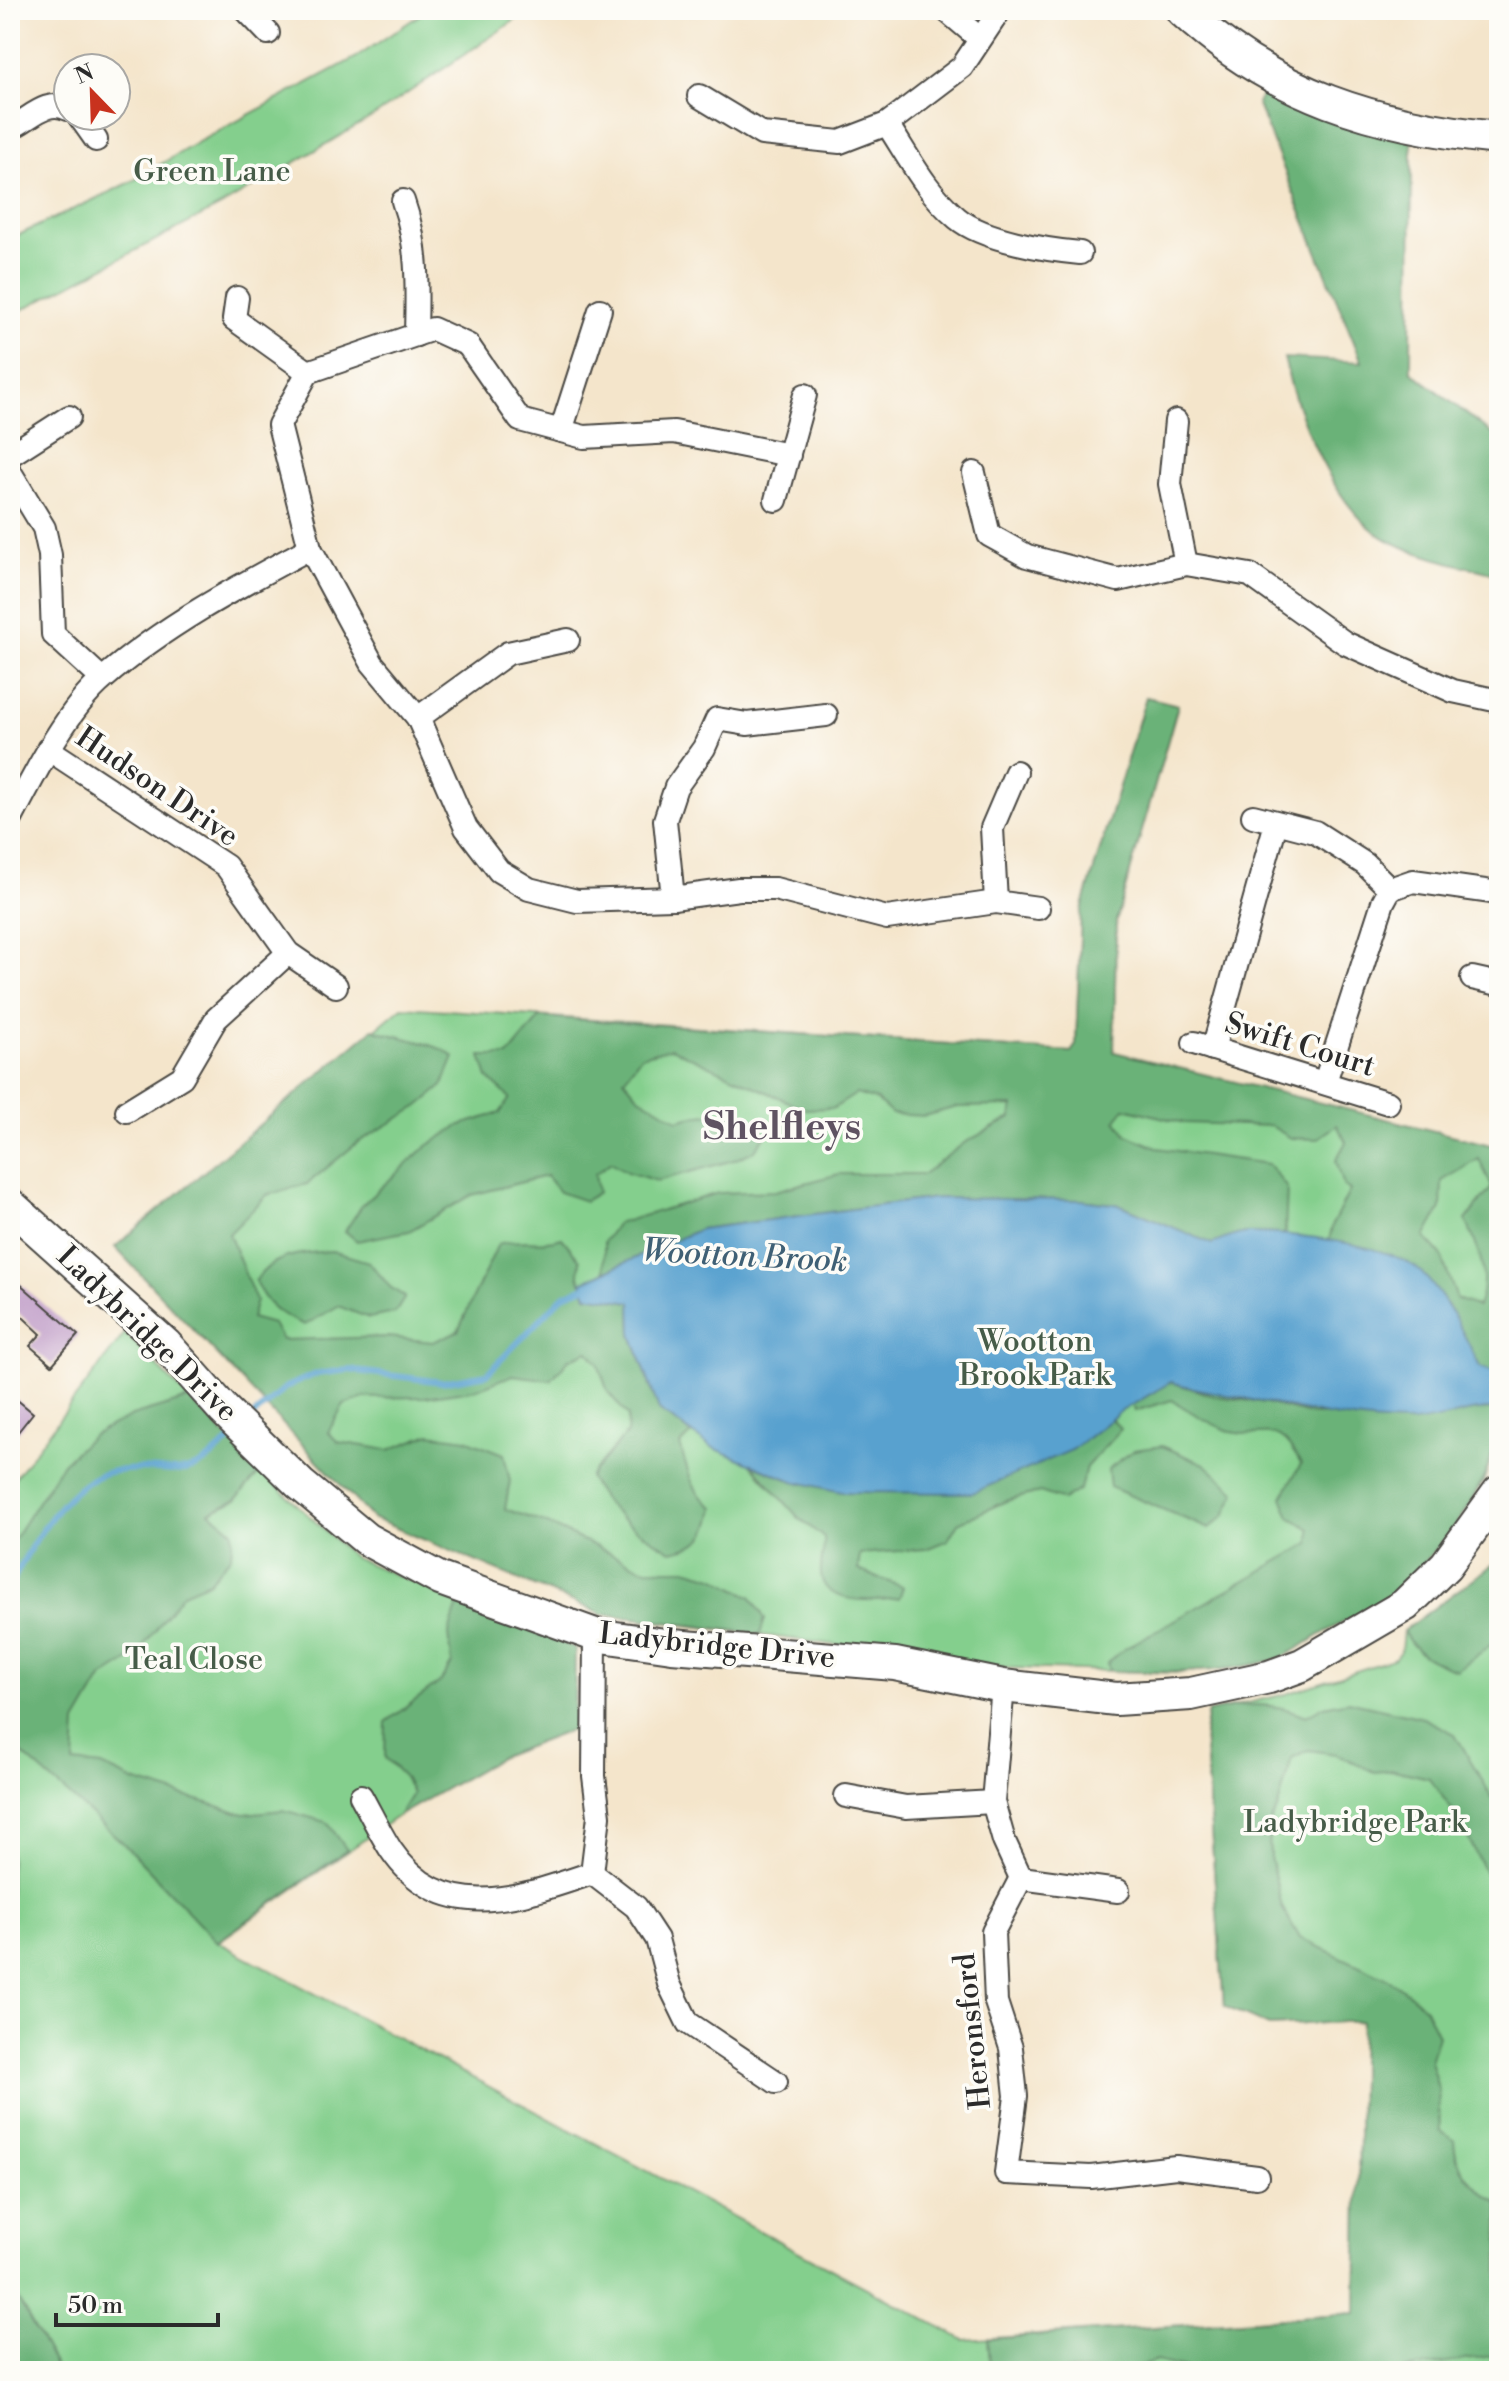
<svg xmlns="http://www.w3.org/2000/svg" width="1509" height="2381" font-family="'Libre Bodoni',serif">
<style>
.green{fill:#84cf8d;stroke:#587d5c;stroke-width:2}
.forest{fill:#6bb278;stroke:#4b6e52;stroke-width:2;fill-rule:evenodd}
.water{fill:#58a1cf;stroke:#42667d;stroke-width:2}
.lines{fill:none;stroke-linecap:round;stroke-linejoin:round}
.stream{stroke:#58a1cf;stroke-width:6}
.building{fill:#c09cc8}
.street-casing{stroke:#494743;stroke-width:26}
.secondary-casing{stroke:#494743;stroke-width:36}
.street{stroke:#fff;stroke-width:22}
.secondary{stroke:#fff;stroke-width:32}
.labels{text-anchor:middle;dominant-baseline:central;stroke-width:7;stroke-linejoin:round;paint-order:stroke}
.park-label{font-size:30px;fill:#465c48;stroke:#fdfcf7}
.street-label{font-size:30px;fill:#2b2b2b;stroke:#fdfcf7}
.water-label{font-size:32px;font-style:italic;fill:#3f6075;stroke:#fdfcf7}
.district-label{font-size:38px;font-weight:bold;fill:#5f5362;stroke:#fdfcf7}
</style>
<rect width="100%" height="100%" fill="#fdfcf7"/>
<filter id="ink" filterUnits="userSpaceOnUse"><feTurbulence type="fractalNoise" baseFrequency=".0125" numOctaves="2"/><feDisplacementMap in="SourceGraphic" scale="16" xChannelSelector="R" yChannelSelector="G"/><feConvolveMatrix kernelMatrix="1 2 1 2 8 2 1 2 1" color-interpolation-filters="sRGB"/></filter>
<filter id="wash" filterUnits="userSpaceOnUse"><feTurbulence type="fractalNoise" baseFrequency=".006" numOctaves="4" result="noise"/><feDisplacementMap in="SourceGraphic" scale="32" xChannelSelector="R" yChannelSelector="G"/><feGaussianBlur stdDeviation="1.8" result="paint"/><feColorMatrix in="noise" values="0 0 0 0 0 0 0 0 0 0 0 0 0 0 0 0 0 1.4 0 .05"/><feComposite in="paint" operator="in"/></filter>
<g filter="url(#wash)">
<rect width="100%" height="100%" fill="#f4e5cb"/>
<!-- green -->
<g class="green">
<path d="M427,10H530L377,114L221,206L10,316V239L129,183L198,142L357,57Z"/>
<path d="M1146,697L1178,705L1116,921L1114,1052L1499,1147V1434L1483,1483L1451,1529L1400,1586L1181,1673L1011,1668L602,1614L372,1518L115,1247L402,1007L1071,1052L1076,1045L1081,913Z"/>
<path d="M125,1333L239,1450L354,1558L575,1648L574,1729L501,1757L398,1816L218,1942L964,2340L1356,2313L1361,2021L1269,2026L1224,2006L1204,1733L1208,1712L1286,1694L1396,1658L1401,1651L1403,1631L1499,1560V2371H58L10,2285V1484Z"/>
</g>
<!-- forest -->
<g class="forest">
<path d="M1263,91L1372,132L1412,137L1411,371L1499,439V575C1462,565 1423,558 1388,540C1335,512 1296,414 1284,358L1362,362L1257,103Z"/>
<path d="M1146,697L1178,705L1116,921L1114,1052L1499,1147V1378L1480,1367L1447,1304L1329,1240L1333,1223L1350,1190L1344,1186L1336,1160L1346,1142L1337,1125L1317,1139L1291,1138L1271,1126L1184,1123L1125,1108L1116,1120L1127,1135L1157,1148L1268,1164L1287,1188L1285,1234L1244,1233L1212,1244L1121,1205L1081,1200L936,1198L700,1229L604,1272V1242L616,1224L718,1193L775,1191L839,1174H924L964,1143L1011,1118L1013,1106L957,1107L924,1116L892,1114L876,1100L856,1094L834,1108L804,1109L671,1048L641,1056L624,1079L638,1096L678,1120C708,1110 743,1111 767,1134L754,1151L734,1160L657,1181L627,1172L611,1162L595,1174L598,1192L585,1201L559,1192L546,1176L472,1195L409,1231L357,1241L345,1231L363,1204L427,1146L461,1125L500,1113L510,1098L488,1078L481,1056H508L540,1017L1071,1052L1076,1045L1081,913ZM1479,1159L1492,1187L1466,1220C1479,1250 1490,1275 1478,1307L1457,1299L1441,1255L1425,1237L1441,1209L1442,1181Z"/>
<path d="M373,1029C397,1038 439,1043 454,1057L442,1087L419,1106L357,1143L307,1184L267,1195L229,1234L256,1301L251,1318L273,1324L282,1340L388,1337L433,1342L458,1331L498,1244C523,1237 538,1246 562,1238L580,1260L579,1276L587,1295L631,1302L632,1335L659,1410L692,1434L680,1445C687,1469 692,1495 714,1507C709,1538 701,1546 671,1551C635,1529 609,1516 589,1477L627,1433L628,1416L608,1392L598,1363L588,1351L569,1359L551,1380L513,1375L477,1389L425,1397L364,1398L344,1405L328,1432L338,1442L389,1450L430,1434L466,1439L504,1454L510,1481L505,1509L545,1523L644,1569H686L714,1577L752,1597L765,1619L760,1634L602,1614L372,1518L115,1247Z"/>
<path d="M332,1251L369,1262L390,1287L405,1297L395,1313L369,1318L338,1306L305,1325C280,1315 266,1306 255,1281C275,1253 299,1254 332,1251Z"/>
<path d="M1171,1382L1215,1396L1266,1403L1313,1415L1499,1409C1499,1477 1450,1541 1400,1586C1378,1606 1348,1619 1322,1634C1307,1642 1290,1656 1274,1660C1220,1674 1164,1673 1109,1671L1107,1663L1124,1649L1310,1543V1529L1290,1517L1282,1497L1301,1464C1274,1415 1265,1444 1227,1430C1208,1423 1189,1411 1172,1400L1135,1411L1132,1405Z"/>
<path d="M189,1399L261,1471L236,1500L210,1512L233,1531L231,1556L209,1582L183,1593L136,1656L103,1677L76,1723L74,1763L102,1766L134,1781L244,1814L283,1810L327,1822L347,1850L217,1942L122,1842L10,1743V1545L63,1463L93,1435L132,1416Z"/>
<path d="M1111,1419L1121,1429L1086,1467L1080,1489L1063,1500L1040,1492L1006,1501L958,1523L948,1540L926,1549L860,1554L858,1570L903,1587L899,1598C876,1601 818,1607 821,1569C821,1558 825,1550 824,1538L798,1517L751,1464L793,1481L1072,1450Z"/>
<path d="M1162,1446L1205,1464L1236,1492L1225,1515L1209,1529L1110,1487L1108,1469L1134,1450Z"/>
<path d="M1499,1560V1639L1457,1670C1433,1662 1415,1654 1403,1631Z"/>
<path d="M459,1601L575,1648L574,1729L501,1757L398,1816L412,1794L404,1777L385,1758L386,1722L441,1681L452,1663L449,1633Z"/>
<path d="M1348,1701L1423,1718L1455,1734L1499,1809V1901L1460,1821L1429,1778L1394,1770L1375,1772L1336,1754L1308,1750L1292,1758L1277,1810L1269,1824L1270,1857L1282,1907L1300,1938L1386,1978L1410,1994L1425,2008L1438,2035L1430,2061L1438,2088L1440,2131L1454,2140C1455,2169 1473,2189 1499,2203V2355L1396,2371H1197L1157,2361L1123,2371H1014L990,2364L988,2339L1356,2313L1361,2021L1269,2026L1224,2006L1204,1733L1208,1712C1247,1704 1268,1700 1306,1716L1324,1706Z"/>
<path d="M10,2285L58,2371H10Z"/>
</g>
<!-- water -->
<path class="water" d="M936,1198L1081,1200L1121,1205L1212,1244C1223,1240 1236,1233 1248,1233C1288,1232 1393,1244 1421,1272C1447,1298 1464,1334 1480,1367L1499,1374V1409C1468,1407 1439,1423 1408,1423C1360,1423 1314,1413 1268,1403C1235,1396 1204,1392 1171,1382L1120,1412L1072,1450L972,1493L842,1492L793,1481L711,1447L659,1410L632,1334L631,1302L587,1295L582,1282L700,1229Z"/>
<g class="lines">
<!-- stream -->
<g class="stream">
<path d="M250,1419L286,1387L316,1374L349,1370L442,1382L487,1374L564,1295L590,1285"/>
<path d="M10,1586C29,1548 68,1477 115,1471C181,1462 181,1492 237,1433"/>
</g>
</g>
<g id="blocks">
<!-- building -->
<g class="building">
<path d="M10,1275L78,1335L52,1365L30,1346L41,1334L10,1305Z"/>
<path d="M10,1394L33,1413L10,1442Z"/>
</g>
</g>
</g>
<g filter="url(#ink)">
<use href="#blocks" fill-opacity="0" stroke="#494743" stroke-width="2"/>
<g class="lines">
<defs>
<g id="street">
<path d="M246,10L268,33"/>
<path d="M946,10L979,38"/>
<path d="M699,96L762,134L840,142L887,124C908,156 927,193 957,218C983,240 1047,250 1080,253"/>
<path d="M79,116L96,140"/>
<path d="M887,124L962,67L1000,10"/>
<path d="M10,128C30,120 45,98 68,109"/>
<path d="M403,201C419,246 417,288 416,335"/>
<path d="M237,298L234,319L308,372"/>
<path d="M1176,421L1170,484L1186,564"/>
<path d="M561,431L600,310"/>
<path d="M10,455L69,417"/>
<path d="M789,455L674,432L584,437L520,420L468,345L433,329L308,372L279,425L310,548L372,663L418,718L466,828L499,871L529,889L577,901L673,898L739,889H775L887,918L996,902L1038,908"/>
<path d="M10,472L44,528L50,555L53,634L102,679"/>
<path d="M974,473L989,535L1027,556L1118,580L1186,564L1250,575L1345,643L1453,691L1499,701"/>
<path d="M776,500L805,395"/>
<path d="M418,718L508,653L568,640"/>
<path d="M48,749L226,866L288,953L336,986"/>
<path d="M1253,816L1315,832L1365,864L1390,889L1413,881L1499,893"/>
<path d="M10,821C33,777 66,710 104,678C165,625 239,586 310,548"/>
<path d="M673,898L665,820L676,787L704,748L717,719L747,724L826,715"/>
<path d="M996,902L992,828L1016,772"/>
<path d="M1472,978L1499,984"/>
<path d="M1194,1043L1388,1103"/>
<path d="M1213,1049L1276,823"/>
<path d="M1325,1082L1383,902L1390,889"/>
<path d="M127,1111L182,1077L216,1019L288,953"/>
<path d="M1003,1686L993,1802L1004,1841L1021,1878"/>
<path d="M361,1796C371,1814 380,1833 391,1850C443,1927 521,1897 592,1873L636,1907L657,1939L669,1984L688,2023L776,2082"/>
<path d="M846,1796L906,1807L993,1802"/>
<path d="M592,1873L599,1816L594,1776L595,1635"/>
<path d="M1021,1878L993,1932L996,2002L1011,2048L1016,2096L1006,2173L1091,2177L1176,2167L1257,2177"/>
<path d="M1021,1878L1118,1891"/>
</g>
<g id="secondary">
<path d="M1182,10C1273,95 1378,127 1499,138"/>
<path d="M10,1205L166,1345L224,1410L300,1484L366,1539L440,1579L595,1635L672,1646L895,1664L1003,1686L1116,1699L1191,1694L1269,1677L1302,1665L1405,1605L1446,1565L1499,1492"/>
</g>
</defs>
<!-- street casing -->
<use href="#street" class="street-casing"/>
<!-- secondary casing -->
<use href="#secondary" class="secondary-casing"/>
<!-- street -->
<use href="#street" class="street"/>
<!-- secondary -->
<use href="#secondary" class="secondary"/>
</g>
</g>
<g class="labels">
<!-- park labels -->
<g class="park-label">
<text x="212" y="172">Green Lane</text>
<text x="1035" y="1342">Wootton<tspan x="1035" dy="34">Brook Park</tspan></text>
<text x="194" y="1660">Teal Close</text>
<text x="1355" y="1823">Ladybridge Park</text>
</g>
<!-- street labels -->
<g class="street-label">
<text transform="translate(157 787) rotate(34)">Hudson Drive</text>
<text transform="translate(1300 1045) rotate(17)">Swift Court</text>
<text transform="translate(147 1334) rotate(44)">Ladybridge Drive</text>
<text transform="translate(717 1646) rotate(6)">Ladybridge Drive</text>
<text transform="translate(973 2031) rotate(-96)">Heronsford</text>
</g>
<!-- water labels -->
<g class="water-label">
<text transform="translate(745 1256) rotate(3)">Wootton Brook</text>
</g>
<!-- district labels -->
<g class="district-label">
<text x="782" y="1127">Shelfleys</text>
</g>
</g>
<!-- margin -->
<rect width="1509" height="2381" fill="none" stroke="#fdfcf7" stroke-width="40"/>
<!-- north arrow -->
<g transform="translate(92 92) rotate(337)"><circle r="38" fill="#fdfcf7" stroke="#a9a8a5" stroke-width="2"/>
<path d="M0-6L14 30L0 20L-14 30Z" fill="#c8321e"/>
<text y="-12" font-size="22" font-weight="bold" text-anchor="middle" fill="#2b2b2b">N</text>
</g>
<!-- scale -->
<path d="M56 2313v12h162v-12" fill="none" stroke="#2b2b2b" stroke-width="4"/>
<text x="68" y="2313" font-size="24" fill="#2b2b2b" stroke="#fdfcf7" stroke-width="6" paint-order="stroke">50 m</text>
</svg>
